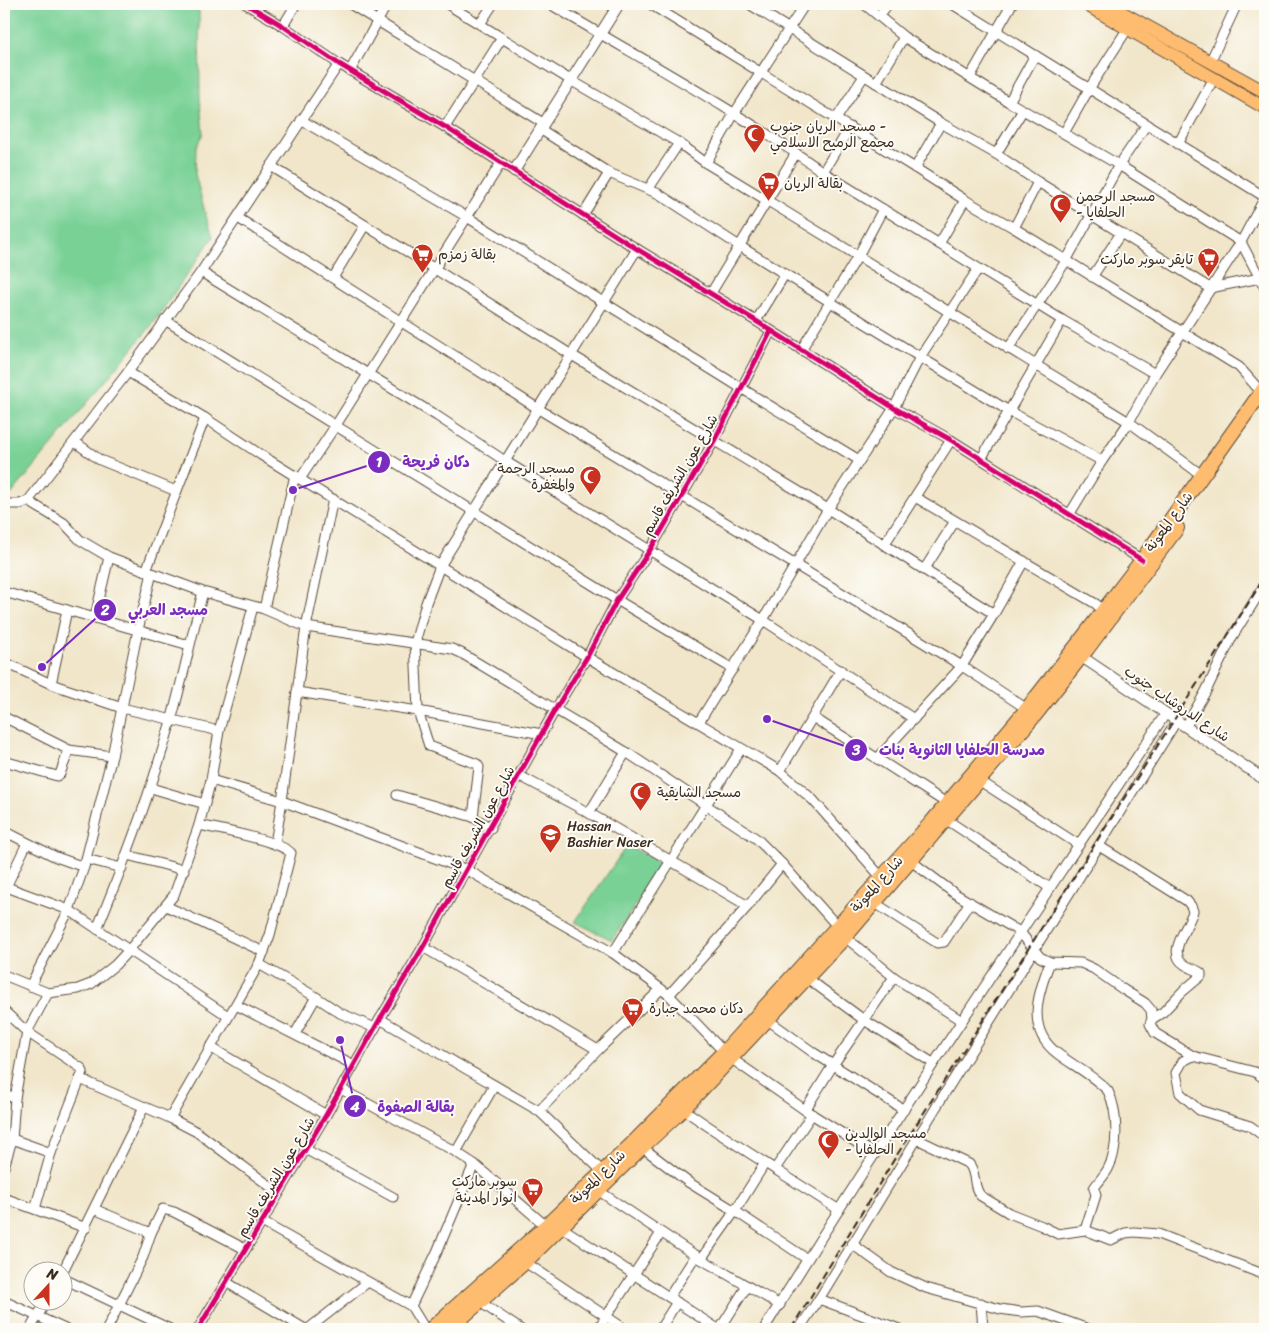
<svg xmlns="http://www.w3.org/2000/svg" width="1269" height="1333" font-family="Sriracha,'Playpen Sans Arabic',sans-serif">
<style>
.green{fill:#79d196;stroke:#5a7e5a}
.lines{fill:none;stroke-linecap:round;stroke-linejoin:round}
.minor-casing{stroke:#564638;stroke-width:11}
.tertiary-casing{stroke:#564638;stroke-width:12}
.primary-casing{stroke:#564638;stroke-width:14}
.trunk-casing{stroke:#564638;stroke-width:16}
.minor{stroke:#fff;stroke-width:9}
.tertiary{stroke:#fff;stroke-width:10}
.primary{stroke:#fdbc70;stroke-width:12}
.trunk{stroke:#fdbc70;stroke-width:14}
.rail{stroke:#3b2a1e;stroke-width:2;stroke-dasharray:8 4;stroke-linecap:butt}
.cycleway-casing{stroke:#fdfcf7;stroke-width:8}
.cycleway{stroke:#d6006c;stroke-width:5}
.labels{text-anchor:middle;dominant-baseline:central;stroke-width:4;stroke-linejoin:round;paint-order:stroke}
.poi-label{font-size:14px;fill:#3b2a1e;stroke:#fdfcf7;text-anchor:start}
.street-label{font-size:14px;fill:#3b2a1e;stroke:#fdfcf7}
.leader{fill:none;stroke:#7b2cbf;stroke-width:2}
.callout-dot{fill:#7b2cbf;stroke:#fdfcf7;stroke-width:2}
.mark-label{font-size:15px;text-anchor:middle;font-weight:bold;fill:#fff}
.callout-label{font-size:15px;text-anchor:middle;font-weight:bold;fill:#7b2cbf;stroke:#fdfcf7;stroke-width:4;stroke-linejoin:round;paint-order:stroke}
</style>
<rect width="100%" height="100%" fill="#fdfcf7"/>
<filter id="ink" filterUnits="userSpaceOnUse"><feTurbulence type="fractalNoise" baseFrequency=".02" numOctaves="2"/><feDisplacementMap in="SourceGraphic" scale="10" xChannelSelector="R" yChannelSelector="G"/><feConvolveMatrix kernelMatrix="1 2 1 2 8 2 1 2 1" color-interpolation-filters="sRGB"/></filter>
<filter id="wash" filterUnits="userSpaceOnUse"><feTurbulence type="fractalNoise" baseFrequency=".0096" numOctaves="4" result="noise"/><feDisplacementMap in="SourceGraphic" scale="20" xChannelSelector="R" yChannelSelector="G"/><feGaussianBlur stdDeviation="1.12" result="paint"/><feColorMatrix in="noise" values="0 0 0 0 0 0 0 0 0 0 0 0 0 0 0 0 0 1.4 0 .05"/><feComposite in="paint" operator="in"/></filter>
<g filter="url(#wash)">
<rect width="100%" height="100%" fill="#f1e6ca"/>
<!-- green -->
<g class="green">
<path d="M13,4H183L199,11L200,101L203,133L196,148L195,174L206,216L213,237L152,325L9,497L4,495V13Z"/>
<path d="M627,845L663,865L612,940L575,922Z"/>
</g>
</g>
<g filter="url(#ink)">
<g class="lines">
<defs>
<g id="minor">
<path d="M246,4L283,26L339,64L445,127L637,249L756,321L894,408L951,440L1142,560"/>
<path d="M350,4L543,123"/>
<path d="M447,4L572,81L679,143L706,163L1129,422L1203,476"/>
<path d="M550,4C641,59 736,110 823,172L1062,320L1155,374"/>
<path d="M650,4L915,168L965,200L1014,228L1239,367L1262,393"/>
<path d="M749,4L941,123L996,154L1038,182L1210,288L1260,278"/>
<path d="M864,4L904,37L1009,102L1119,165L1241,242L1265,288"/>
<path d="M952,4L1265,197"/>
<path d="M879,16L888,4"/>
<path d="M480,24L493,4"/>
<path d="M283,26L296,4"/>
<path d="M1210,62L1237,4"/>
<path d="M350,71L387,4"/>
<path d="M970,77L1012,4"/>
<path d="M876,83L904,37"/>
<path d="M1009,102L1035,55"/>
<path d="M836,119L864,76"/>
<path d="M301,120L467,217L741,388L859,460"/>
<path d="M445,127L502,38"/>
<path d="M540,129L609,173L659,194L741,247L920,357L1009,411L1102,461"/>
<path d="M1064,133L1089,89L1128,28"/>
<path d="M1178,144L1214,78"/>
<path d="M996,154L1023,110"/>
<path d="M706,163L734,114L805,4"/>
<path d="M271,166L570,354L828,509L994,614"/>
<path d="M915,168L941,123"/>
<path d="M823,172L850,127"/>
<path d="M649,188L679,143"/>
<path d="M583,215L609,173"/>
<path d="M238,218L537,408L962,666L1027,709"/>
<path d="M1014,228L1038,182"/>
<path d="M939,244L965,200"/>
<path d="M201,272L437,416L505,461L763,620L914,719"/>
<path d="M1092,277L1121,233"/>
<path d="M333,278L365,225"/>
<path d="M711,293L796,153"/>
<path d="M165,320L617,600L733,669"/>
<path d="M756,321L785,274"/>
<path d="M1008,349L1066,261L1119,165L1147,124"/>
<path d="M801,350L858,256L883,209"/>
<path d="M128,372L205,418L261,455L587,657L780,771L813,800L882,878"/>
<path d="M75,442L100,460L176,491"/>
<path d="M981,459L1062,320"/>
<path d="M300,479L336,425L501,163"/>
<path d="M915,497L1096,604L1103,611"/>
<path d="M28,501L64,523L80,540L109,557L203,592L264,609L306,627L452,649L461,653L626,752L757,839L782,864L838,927"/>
<path d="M4,504H20L28,501L128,372L201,272L339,64"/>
<path d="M1069,515L1102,461L1129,422L1155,374L1241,242L1265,197"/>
<path d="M884,545L951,440"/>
<path d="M924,570L955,521"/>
<path d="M146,571L205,418"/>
<path d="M4,592L189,645"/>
<path d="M264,609L295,475"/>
<path d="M95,617L109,557"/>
<path d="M4,662L51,684L122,708L219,731"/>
<path d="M51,684L67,610"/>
<path d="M297,692L418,711L542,734"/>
<path d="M4,717L69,750L112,756"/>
<path d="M814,718L948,804"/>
<path d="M699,722L763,620L828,509L894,408L920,357L978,269"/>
<path d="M1186,726L1206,691L1232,637L1265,584"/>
<path d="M877,759L962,666L994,614L1024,561"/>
<path d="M4,761L57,776L60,774L69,750"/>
<path d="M780,771L841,670"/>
<path d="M520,776L589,813L748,906"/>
<path d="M211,780L282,801L467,870L613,953L669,995L724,1052"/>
<path d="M980,781L1079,845"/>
<path d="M151,788L205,804"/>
<path d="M397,795L473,817L491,828"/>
<path d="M589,813L626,752"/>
<path d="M473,817L479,767L477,764L429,746L418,711L415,643L426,603L440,566L637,249"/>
<path d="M947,820L1050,888"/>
<path d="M4,831L56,857L84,867"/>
<path d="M275,844L282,801L306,627L333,499"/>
<path d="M1099,846L1187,901L1191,906L1193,911C1189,927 1166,952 1184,964C1189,968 1196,969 1201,973V976L1182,992L1163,1012L1152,1019"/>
<path d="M127,855L184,870"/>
<path d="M86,859L122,868"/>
<path d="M911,861L954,893L1020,932L1040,957L1050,962L1081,963L1094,969L1124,990L1145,1003L1151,1010L1152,1019L1150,1024L1155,1033L1193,1056L1255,1072L1265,1079"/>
<path d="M4,886L69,910L228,1016"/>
<path d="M6,887L27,843"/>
<path d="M875,903L937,943L944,942L970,902"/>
<path d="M166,906L264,952"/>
<path d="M97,929C125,861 151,792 171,721C183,678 192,634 203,592"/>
<path d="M845,937L894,977L962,1021"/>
<path d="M423,947L598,1050"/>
<path d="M613,953L741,749"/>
<path d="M1050,962C1038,993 1025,1030 1058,1054C1074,1066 1094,1076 1108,1091C1118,1111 1119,1149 1108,1169C1104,1176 1098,1182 1094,1188L1096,1195L1085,1230"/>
<path d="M259,964L316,997L340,1013L375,1028"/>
<path d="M4,975L48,993L78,989L91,984L115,965L129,950L174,895L199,825L211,780L219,731L253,607"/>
<path d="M894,977L833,1065L904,1110"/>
<path d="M807,978L864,1020L933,1063"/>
<path d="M30,986L69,910L84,867L112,756L138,630L152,573"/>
<path d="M669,995L748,906L782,864"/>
<path d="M236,1005L354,1065"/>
<path d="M4,1011L27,1032L81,1068L83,1072L80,1079L170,1118L197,1132L279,1193"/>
<path d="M380,1019L539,1111L603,1172"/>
<path d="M768,1020L814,1053L833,1065L805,1110"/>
<path d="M295,1034L316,997"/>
<path d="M210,1047L326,1115"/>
<path d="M1193,1056L1183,1061L1176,1073L1180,1093L1199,1110L1250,1126L1261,1134L1265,1139"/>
<path d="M732,1059L805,1110L875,1154"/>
<path d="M341,1089L456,1152L474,1164L546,1226"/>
<path d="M4,1094L15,1098"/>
<path d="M683,1109C734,1145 787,1176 839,1210"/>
<path d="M539,1111L598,1050L661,989"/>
<path d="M170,1118L259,964L270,935L290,857L291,853C280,841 218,829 199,825"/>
<path d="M4,1136L51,1153"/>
<path d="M917,1139L969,1164C977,1173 972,1187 981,1196L1009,1213L1042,1226L1058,1234L1085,1230L1111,1240L1125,1233L1134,1232L1158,1234L1265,1275"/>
<path d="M642,1147L688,1182L735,1211L807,1259"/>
<path d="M305,1149L393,1197"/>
<path d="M456,1152L494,1086"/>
<path d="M4,1167L12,1140L15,1098L27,1032L48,993"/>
<path d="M775,1169L812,1114"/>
<path d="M599,1191L701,1259L780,1305"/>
<path d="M4,1198L86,1228"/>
<path d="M35,1209L51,1153L80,1079"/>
<path d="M94,1209L151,1233L163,1209L174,1212L245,1249"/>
<path d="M262,1222L411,1306L425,1329"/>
<path d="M561,1227L718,1329"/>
<path d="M852,1244L891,1272L926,1288L1000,1309L1021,1312L1038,1311L1088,1329"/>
<path d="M701,1259L735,1211L765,1163"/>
<path d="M525,1262L625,1329"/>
<path d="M62,1273L144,1107"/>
<path d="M62,1278L170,1329"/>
<path d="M226,1282L305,1329"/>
<path d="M669,1297L696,1255"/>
<path d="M819,1299L899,1329"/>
<path d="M4,1301L65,1329"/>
<path d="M480,1302L520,1329"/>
<path d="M981,1303L983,1329"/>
<path d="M411,1306L437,1252L474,1164"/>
<path d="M30,1329L47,1300"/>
<path d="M107,1329L143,1257L151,1233"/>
<path d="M198,1329L326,1115L380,1019L423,947L555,710L587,657L617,600L650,550L714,441L771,331"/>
<path d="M308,1329L368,1282"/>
<path d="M598,1329L661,1233"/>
<path d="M660,1329L677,1302"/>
<path d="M720,1329L747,1286"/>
<path d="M764,1329C893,1120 1031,918 1166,713"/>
<path d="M799,1329L819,1299L940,1101L1177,720"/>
</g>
<g id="tertiary">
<path d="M514,171L619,4"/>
<path d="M1076,653L1265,780"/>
</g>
<g id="primary">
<path d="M1085,4L1265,108"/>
<path d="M1107,4L1265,92"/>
</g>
<g id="trunk">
<path d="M431,1329L546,1226L632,1144L724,1052L931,823L1027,709L1078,644L1142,560L1265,387"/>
<path d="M449,1329L525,1262L642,1147L683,1109L845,937L1035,715L1087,649L1177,528"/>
</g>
</defs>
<!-- minor casing -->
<use href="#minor" class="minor-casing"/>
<!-- tertiary casing -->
<use href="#tertiary" class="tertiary-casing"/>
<!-- primary casing -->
<use href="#primary" class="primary-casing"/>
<!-- trunk casing -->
<use href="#trunk" class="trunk-casing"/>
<!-- minor -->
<use href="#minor" class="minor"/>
<!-- tertiary -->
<use href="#tertiary" class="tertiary"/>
<!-- primary -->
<use href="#primary" class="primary"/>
<!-- trunk -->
<use href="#trunk" class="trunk"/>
<!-- rail -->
<path class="rail" d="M791,1329L895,1158L1265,577"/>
<defs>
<g id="cycleway">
<path d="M246,4L283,26L339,64L445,127L637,249L756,321L894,408L951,440L1142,560"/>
<path d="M198,1329L326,1115L380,1019L423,947L555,710L587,657L617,600L650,550L714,441L771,331"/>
</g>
</defs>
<!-- cycleway casing -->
<use href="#cycleway" class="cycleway-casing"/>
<!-- cycleway -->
<use href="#cycleway" class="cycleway"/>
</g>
</g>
<!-- icons -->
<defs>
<symbol id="mosque-pin" viewBox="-11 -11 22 30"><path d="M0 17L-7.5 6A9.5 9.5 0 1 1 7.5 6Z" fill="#c8321e" stroke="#fdfcf7"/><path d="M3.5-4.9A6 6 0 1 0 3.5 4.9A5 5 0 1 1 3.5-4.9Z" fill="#fff"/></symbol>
<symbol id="supermarket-pin" viewBox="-11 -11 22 30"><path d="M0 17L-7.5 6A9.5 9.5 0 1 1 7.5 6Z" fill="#c8321e" stroke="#fdfcf7"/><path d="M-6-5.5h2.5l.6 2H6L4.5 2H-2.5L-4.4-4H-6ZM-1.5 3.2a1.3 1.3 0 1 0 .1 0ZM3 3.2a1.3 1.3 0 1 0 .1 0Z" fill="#fff"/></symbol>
<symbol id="school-pin" viewBox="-11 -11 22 30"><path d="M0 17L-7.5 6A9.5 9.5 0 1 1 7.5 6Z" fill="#c8321e" stroke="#fdfcf7"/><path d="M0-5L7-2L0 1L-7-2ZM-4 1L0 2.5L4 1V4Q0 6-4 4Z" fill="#fff"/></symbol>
</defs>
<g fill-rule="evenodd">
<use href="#mosque-pin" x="742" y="122" width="25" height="34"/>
<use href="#supermarket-pin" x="756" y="170" width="25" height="34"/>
<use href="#mosque-pin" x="1048" y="192" width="25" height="34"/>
<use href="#supermarket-pin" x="410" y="242" width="25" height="34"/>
<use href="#supermarket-pin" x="1196" y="246" width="25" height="34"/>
<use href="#mosque-pin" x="578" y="464" width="25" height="34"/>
<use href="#mosque-pin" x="628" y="780" width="25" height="34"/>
<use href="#school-pin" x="538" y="822" width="25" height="34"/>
<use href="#supermarket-pin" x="620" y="996" width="25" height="34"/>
<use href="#mosque-pin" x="816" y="1128" width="25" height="34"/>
<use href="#supermarket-pin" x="520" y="1176" width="25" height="34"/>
</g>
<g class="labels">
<!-- poi labels -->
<g class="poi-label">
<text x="770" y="126">مسجد الريان جنوب -<tspan x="770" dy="16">مجمع الرميح الاسلامي</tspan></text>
<text x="784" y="183">بقالة الريان</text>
<text x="1076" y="196">مسجد الرحمن<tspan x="1076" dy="16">- الحلفايا</tspan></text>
<text x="438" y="254">بقالة زمزم</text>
<text x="1193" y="259" text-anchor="end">تايقر سوبر ماركت</text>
<text x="575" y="468" text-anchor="end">مسجد الرحمة<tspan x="575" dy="16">والمغفرة</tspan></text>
<text x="657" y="792">مسجد الشايقية</text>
<text x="567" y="826">Hassan<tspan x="567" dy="16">Bashier Naser</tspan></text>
<text x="649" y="1008">دكان محمد جبارة</text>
<text x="845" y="1133">مسجد الوالدين<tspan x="845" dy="16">- الحلفايا</tspan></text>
<text x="517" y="1181" text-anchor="end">سوبر ماركت<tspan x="517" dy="16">انوار المدينة</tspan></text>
</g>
<!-- street labels -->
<g class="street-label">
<text transform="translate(680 475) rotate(-60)">شارع عون الشريف قاسم</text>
<text transform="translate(1169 522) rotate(-54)">شارع المعونة</text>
<text transform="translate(1177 704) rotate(34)">شارع الدروشاب جنوب</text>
<text transform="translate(478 827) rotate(-61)">شارع عون الشريف قاسم</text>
<text transform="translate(877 884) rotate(-48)">شارع المعونة</text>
<text transform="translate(276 1177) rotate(-59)">شارع عون الشريف قاسم</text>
<text transform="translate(598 1177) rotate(-44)">شارع المعونة</text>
</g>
</g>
<!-- callouts -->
<path class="leader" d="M293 490L379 462M42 667L105 610M767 719L856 750M340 1040L355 1106"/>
<g class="callout-dot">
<circle cx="293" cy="490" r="5"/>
<circle cx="42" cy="667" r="5"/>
<circle cx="767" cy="719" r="5"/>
<circle cx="340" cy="1040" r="5"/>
<circle cx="379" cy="462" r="12"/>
<circle cx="105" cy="610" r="12"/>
<circle cx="856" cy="750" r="12"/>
<circle cx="355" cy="1106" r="12"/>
</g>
<g class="mark-label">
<text x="379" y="467">1</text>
<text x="105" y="615">2</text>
<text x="856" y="755">3</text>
<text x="355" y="1112">4</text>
</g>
<g class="callout-label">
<text x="436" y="467">دكان فريحة</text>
<text x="168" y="615">مسجد العربي</text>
<text x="962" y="755">مدرسة الحلفايا الثانوية بنات</text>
<text x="416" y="1112">بقالة الصفوة</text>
</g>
<!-- margin -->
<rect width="1269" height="1333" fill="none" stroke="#fdfcf7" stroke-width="20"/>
<!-- north arrow -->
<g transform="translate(48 1286) rotate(21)"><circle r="24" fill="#fdfcf7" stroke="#afa8a0"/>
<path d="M0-4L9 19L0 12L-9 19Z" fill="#c8321e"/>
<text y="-8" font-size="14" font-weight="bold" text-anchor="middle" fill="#3b2a1e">N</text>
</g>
</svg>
